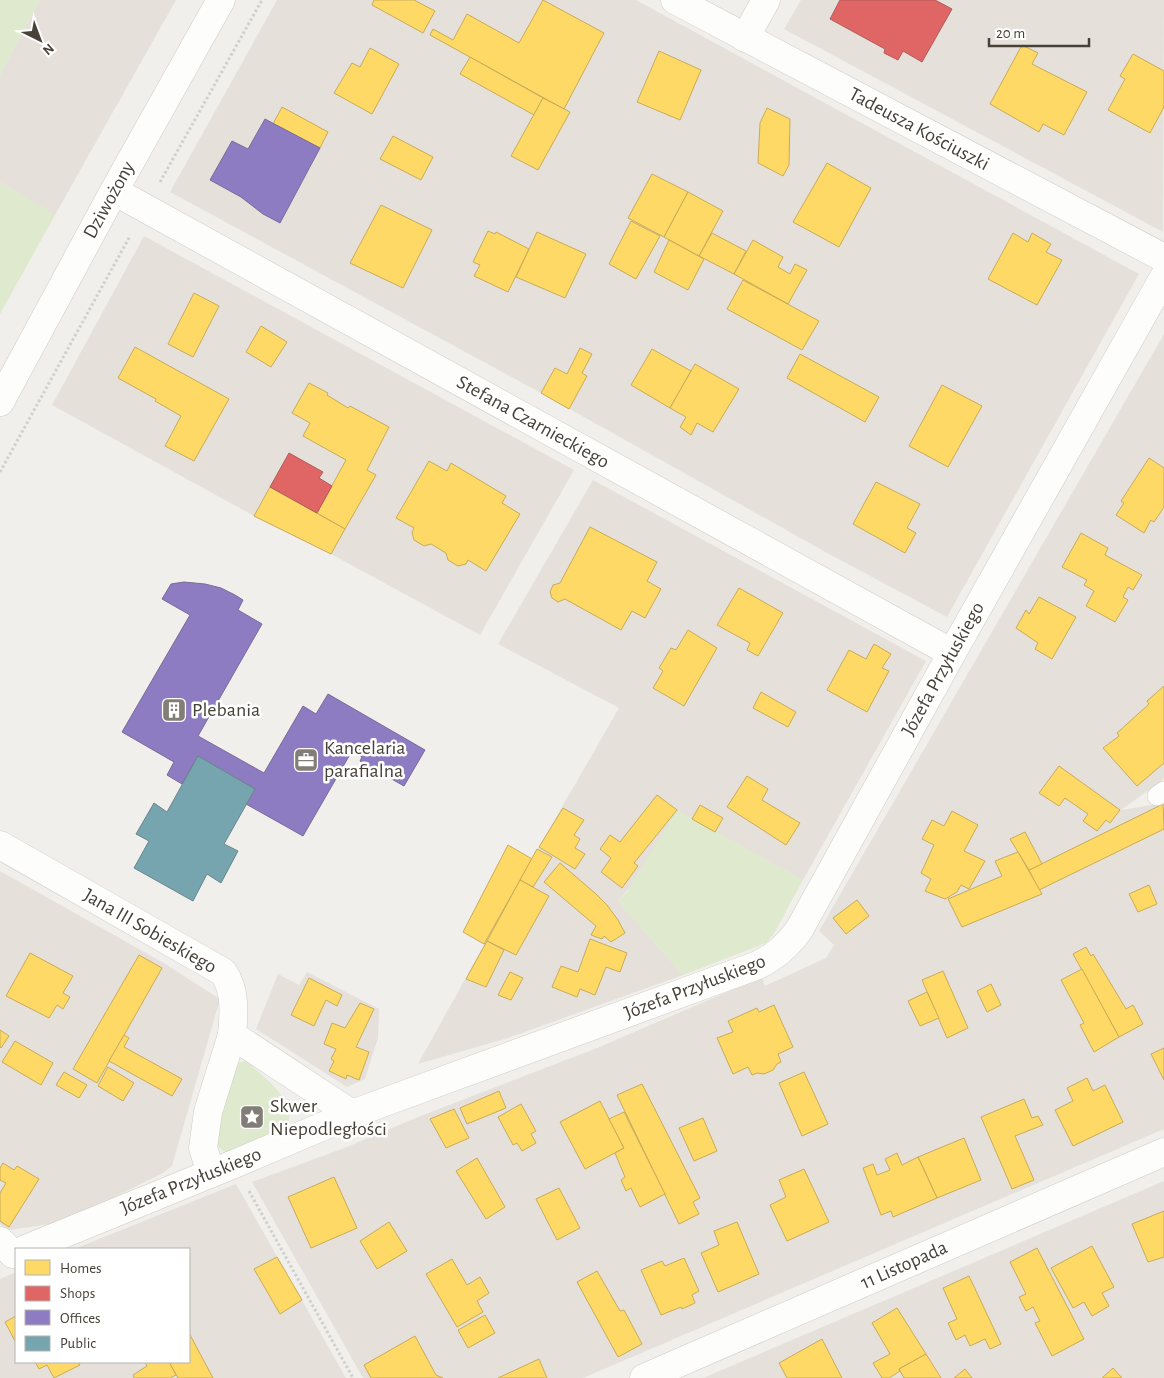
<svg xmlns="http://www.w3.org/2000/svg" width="1164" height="1378" font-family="'Alegreya Sans',sans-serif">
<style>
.residential{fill:#e5e1da}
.green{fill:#dee9cd}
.homes{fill:#ffd966;stroke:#c8ab58}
.shops{fill:#e06666;stroke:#b25b58}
.offices{fill:#8e7cc3;stroke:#796a99}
.public{fill:#76a5af;stroke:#68878b}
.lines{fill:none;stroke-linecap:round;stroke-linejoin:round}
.service-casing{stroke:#cdcbc7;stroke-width:20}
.minor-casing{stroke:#cdcbc7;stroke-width:29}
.path{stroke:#d1cfcc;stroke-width:3;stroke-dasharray:2.5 2.5;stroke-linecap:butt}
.service{stroke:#fdfdfc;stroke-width:19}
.minor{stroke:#fdfdfc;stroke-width:28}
.labels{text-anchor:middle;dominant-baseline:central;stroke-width:5;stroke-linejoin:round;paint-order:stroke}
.street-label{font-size:20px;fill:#474138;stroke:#fff}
.poi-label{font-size:20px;fill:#474138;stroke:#fff;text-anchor:start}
</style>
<rect width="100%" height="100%" fill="#f1efeb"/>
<!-- residential -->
<g class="residential">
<path d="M40,0H176L55,215L0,182V75Z"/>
<path d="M277,0H636L1139,274L947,617L829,554L541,393L170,192Z"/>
<path d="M801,0H1164L1163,232L784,29Z"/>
<path d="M144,236L574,470L480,635L331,554L254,516L52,405Z"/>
<path d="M1164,334V779L1121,810L1164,803V1129L583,1378H363L252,1182L347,1147L418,1117L597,1048L762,977L765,986L826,958L834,945L819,931Z"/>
<path d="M593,480L926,661L803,880L692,819L618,901L683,975L508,1038L418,1064L520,880L619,708L498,644Z"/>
<path d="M0,871L162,962L220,999L172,1166L163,1173L64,1222L9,1230L0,1224Z"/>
<path d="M307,972L379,1009L378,1038L365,1079L347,1087L256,1029L278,974L299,985Z"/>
<path d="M1164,1181V1378H703L928,1282Z"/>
<path d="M236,1184L346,1378H0V1279L16,1272V1362H189V1249H74Z"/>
</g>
<!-- green -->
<g class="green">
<path d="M0,0H40L0,75Z"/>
<path d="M0,182L55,215L0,314Z"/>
<path d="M677,810L803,880L773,935L766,943L683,975L618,901L627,892Z"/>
<path d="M246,1061C263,1077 298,1100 287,1127L232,1153L225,1152L216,1145L214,1130L236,1067L238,1063Z"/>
</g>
<!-- homes -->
<g class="homes">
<path d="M374,0H414L435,11L423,33L372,5Z"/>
<path d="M543,0L604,33L564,109L430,35L433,29L453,40L467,14L519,43Z"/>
<path d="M1022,45L1038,53L1032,64L1087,92L1064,135L1043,124L1039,132L990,104Z"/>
<path d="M370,48L399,64L372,114L334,93L352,63L360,67Z"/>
<path d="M659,51L701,70L680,120L637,102Z"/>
<path d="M1133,54L1164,71V107L1150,133L1108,110L1125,79L1120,76Z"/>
<path d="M470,57L543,98L534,115L460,74Z"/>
<path d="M543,98L570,112L538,170L511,156Z"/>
<path d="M282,107L328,132L320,148L273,124Z"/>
<path d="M767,108L790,119L789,165L783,176L758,163L760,123Z"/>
<path d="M393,136L433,157L421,180L380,159Z"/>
<path d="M827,163L871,188L839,247L793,222Z"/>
<path d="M652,174L688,192L664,237L628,218Z"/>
<path d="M688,192L723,211L699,256L664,237Z"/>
<path d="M381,205L432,230L403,288L350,263Z"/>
<path d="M631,221L660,236L636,279L609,264Z"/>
<path d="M488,231L495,234L496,232L529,249L508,292L474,276L480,265L473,262Z"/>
<path d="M537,232L586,254L565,298L516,277Z"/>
<path d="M712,233L746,251L734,274L699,256Z"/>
<path d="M1013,233L1028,242L1032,233L1051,244L1046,252L1062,260L1037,305L988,279Z"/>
<path d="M669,240L704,259L688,290L654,272Z"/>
<path d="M753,240L783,257L778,267L790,274L795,264L807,270L788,304L734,274Z"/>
<path d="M743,280L819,321L802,350L727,309Z"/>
<path d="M194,293L219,306L193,357L168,344Z"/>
<path d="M261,326L287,342L271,367L246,352Z"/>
<path d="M135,347L229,399L194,461L165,446L181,416L155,401L156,399L118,378Z"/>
<path d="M580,348L592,354L582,373L587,376L569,409L541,393L555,368L567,374Z"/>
<path d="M652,349L691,371L670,408L631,385Z"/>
<path d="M800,354L879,397L865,422L787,378Z"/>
<path d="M695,364L739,389L713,432L697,423L691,435L680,427L686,417L670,408Z"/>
<path d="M309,383L328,393L327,395L348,408L350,406L389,427L367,470L376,475L345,529L317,513L346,460L303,436L310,423L292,413Z"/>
<path d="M942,385L982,406L948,467L909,446Z"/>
<path d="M1149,458L1164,468V507L1154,522L1151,520L1144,533L1116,515L1124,503L1121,501Z"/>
<path d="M429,461L447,471L451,463L506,496L502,503L520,514L486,571L468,560L466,564L458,566L448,560L446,553L431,544L424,546L414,540L412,532L414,528L396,518Z"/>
<path d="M876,482L920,504L907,528L916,533L905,553L853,524Z"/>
<path d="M270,487L345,529L331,554L254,516Z"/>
<path d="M590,527L657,562L647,581L661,589L645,618L632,611L621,630L565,599L558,602L552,598L550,592L553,585L560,583Z"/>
<path d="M1081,533L1108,548L1105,555L1142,575L1133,590L1128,587L1123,597L1128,600L1115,622L1086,606L1094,591L1084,585L1087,580L1062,567Z"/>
<path d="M739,588L783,613L758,656L747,650L750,643L717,625Z"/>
<path d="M1039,597L1076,617L1052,659L1035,649L1038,643L1016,628L1026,610L1029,614Z"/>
<path d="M688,630L717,648L684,706L653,688L663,671L659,668L671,648L676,650Z"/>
<path d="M874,644L891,654L882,668L889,671L867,712L827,690L849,650L866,659Z"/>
<path d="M1164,686V763L1137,786L1103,748L1119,736L1117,733L1149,704L1147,701Z"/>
<path d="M761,692L796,712L788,727L753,708Z"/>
<path d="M1059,766L1120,810L1110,823L1106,820L1097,831L1083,821L1088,814L1065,798L1059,806L1039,793Z"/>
<path d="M747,776L768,789L762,800L800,823L786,845L727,807Z"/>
<path d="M657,795L677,810L634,863L638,866L622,888L601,872L611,858L600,849L610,835L620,842Z"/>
<path d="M1163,804L1164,829L1039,890L1029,870Z"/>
<path d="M700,805L723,818L715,832L692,819Z"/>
<path d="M563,808L584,820L574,835L580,839L575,848L585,854L575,869L539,847Z"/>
<path d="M952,811L978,825L964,851L985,861L969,889L961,885L957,892L945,899L925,891L931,879L921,873L934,845L922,839L932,820L944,826Z"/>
<path d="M1025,832L1042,864L1029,870L1010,839Z"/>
<path d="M508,845L532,859L484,944L463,932Z"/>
<path d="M537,849L552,857L533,887L520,880Z"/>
<path d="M1018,852L1042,894L962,927L948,899L1002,876L995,861Z"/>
<path d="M560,863L596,894L607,905L618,920L625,933L611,942L604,936L602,939L591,935L596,926L544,882Z"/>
<path d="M520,880L549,896L516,955L487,941Z"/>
<path d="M1149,885L1157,904L1138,912L1129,894Z"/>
<path d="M857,900L869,916L846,934L833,918Z"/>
<path d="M590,939L627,953L620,972L606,967L595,995L580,989L577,997L552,987L561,966L578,972Z"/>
<path d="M487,941L504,950L486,987L466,979Z"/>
<path d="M1086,947L1091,956L1093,954L1126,1009L1133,1005L1143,1024L1119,1037L1073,954Z"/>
<path d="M30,953L73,976L63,993L70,997L63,1009L57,1005L49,1018L6,996Z"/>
<path d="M139,955L162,968L97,1083L73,1069Z"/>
<path d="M1082,969L1119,1037L1094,1052L1080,1025L1084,1023L1061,980Z"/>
<path d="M943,971L968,1028L947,1038L922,980Z"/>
<path d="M510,972L523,978L511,1000L498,995Z"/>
<path d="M309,978L342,995L337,1006L326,1000L314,1026L291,1015Z"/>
<path d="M991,984L1001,1005L987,1012L977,991Z"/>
<path d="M927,992L939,1018L920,1026L908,1001Z"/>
<path d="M360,1003L374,1009L356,1047L369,1052L359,1080L347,1075L346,1079L329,1071L334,1061L331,1059L336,1049L324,1044L332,1023L345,1028Z"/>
<path d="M774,1005L793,1047L778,1054L781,1062L777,1064L773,1070L764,1074L757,1073L752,1075L748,1067L733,1074L717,1038L733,1032L728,1021L757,1008L759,1012Z"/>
<path d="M0,1030L9,1036L1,1048L0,1047Z"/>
<path d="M124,1035L129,1038L124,1047L182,1079L172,1096L109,1061Z"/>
<path d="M15,1041L53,1063L41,1085L2,1062Z"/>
<path d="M1164,1048V1080L1151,1054Z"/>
<path d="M108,1067L134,1083L123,1101L98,1086Z"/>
<path d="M64,1072L87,1085L79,1098L56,1085Z"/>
<path d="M804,1072L828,1124L802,1136L779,1083Z"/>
<path d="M1087,1078L1093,1091L1105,1085L1123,1122L1073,1146L1055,1110L1073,1101L1067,1088Z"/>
<path d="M642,1084L700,1198L693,1202L699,1214L679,1224L617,1095Z"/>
<path d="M499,1091L506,1108L467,1124L460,1108Z"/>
<path d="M1024,1099L1032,1118L1038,1116L1043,1125L1015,1136L1034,1180L1012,1189L981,1117Z"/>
<path d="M600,1101L624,1148L585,1169L560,1122Z"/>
<path d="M521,1104L536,1131L531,1134L536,1143L522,1151L517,1143L513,1145L498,1117Z"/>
<path d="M454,1109L469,1138L446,1148L430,1119Z"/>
<path d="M624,1112L665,1194L640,1207L631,1188L626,1191L621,1180L625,1177L615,1153L624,1148L609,1119Z"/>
<path d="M703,1118L717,1151L694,1161L679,1128Z"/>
<path d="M964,1138L981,1180L937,1198L918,1157Z"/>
<path d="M897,1153L902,1165L918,1157L937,1198L893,1217L891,1211L881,1215L863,1168L873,1164L877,1175L890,1170L885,1159Z"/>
<path d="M477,1158L505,1207L486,1219L456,1171Z"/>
<path d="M3,1163L14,1170L17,1166L39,1179L9,1227L0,1221V1193L6,1183L0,1180V1168Z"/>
<path d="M804,1169L829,1222L787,1241L770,1205L786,1197L779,1180Z"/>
<path d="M334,1177L357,1228L311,1248L288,1197Z"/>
<path d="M559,1188L580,1228L557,1240L536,1199Z"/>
<path d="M1164,1211V1257L1148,1262L1132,1224Z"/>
<path d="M389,1222L407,1251L377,1269L360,1241Z"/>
<path d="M737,1222L759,1274L718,1292L701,1253L719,1245L714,1231Z"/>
<path d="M1092,1246L1114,1287L1102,1293L1109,1306L1092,1316L1084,1302L1073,1308L1051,1268Z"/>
<path d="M1037,1248L1084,1339L1052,1356L1035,1323L1040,1321L1033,1307L1026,1311L1019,1297L1026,1294L1010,1262Z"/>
<path d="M277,1257L302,1300L280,1314L254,1269Z"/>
<path d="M684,1258L699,1291L692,1295L695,1303L682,1309L681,1307L661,1315L641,1270L662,1261L665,1266Z"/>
<path d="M452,1259L467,1285L480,1277L489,1293L477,1301L483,1312L457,1327L426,1274Z"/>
<path d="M597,1271L620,1311L624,1310L642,1344L618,1357L577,1282Z"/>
<path d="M969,1276L1001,1344L990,1349L985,1339L970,1346L965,1335L956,1340L948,1323L957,1319L943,1288Z"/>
<path d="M897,1308L926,1354L899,1369L900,1371L889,1378H882L873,1363L890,1354L872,1323Z"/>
<path d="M485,1315L495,1333L468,1348L458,1330Z"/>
<path d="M16,1316V1343L5,1322Z"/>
<path d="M189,1333L213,1378H178L169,1362H189Z"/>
<path d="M415,1336L436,1375L443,1378H371L364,1365Z"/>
<path d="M822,1339L842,1378H787L779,1363Z"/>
<path d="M926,1354L941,1378H904L899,1369Z"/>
<path d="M539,1359L547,1378H498Z"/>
<path d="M35,1362H78L80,1365L54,1378L47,1365L39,1369Z"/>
<path d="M145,1362H169L176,1375L170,1378H134L133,1375L147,1366Z"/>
<path d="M1113,1368L1122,1378H1102Z"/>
<path d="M965,1369L972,1378H954Z"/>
</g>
<!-- shops -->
<g class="shops">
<path d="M840,0H935L952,9L922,62L903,51L898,60L884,53L885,49L830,19Z"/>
<path d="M289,453L323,472L319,478L332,486L317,513L270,487Z"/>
</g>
<!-- offices -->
<g class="offices">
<path d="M265,119L320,148L280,223L263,214L241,197L210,180L232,141L248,149Z"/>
<path d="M184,582L205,584L221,588L235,595L243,600L238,610L262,624L198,736L264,773L303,706L316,714L328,694L425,750L404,786L360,761L362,757L352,751L303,836L246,804L255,789L198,756L182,784L167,775L174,762L122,732L190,615L162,599L171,584Z"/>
</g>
<!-- public -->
<path class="public" d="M198,756L255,789L224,844L238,851L221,883L207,874L193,901L134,868L149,841L136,834L154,803L167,812Z"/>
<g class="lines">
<defs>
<path id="service" d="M1157,796L1164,791"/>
<g id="minor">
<path d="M675,0L1164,258"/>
<path d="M745,38L766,0"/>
<path d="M114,191L952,653"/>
<path d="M0,402L114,191L221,0"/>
<path d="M0,845L223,972C236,990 234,1014 232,1035L352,1114"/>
<path d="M211,1173L203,1148L208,1112L232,1035"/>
<path d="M0,1241L13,1254"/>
<path d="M26,1249L234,1164L352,1114L758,965C776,956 787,946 799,930L952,653L1164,277"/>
<path d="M644,1378L1164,1152"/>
</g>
</defs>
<!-- service casing -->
<use href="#service" class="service-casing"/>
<!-- minor casing -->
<use href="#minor" class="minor-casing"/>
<!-- path -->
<g class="path">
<path d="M160,182L262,0"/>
<path d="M0,472L130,236"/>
<path d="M249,1191L353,1378"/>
</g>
<!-- service -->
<use href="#service" class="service"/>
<!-- minor -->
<use href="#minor" class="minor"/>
</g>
<!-- icons -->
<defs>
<symbol id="building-square" viewBox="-11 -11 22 22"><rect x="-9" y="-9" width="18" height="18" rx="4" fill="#827e77" stroke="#fff"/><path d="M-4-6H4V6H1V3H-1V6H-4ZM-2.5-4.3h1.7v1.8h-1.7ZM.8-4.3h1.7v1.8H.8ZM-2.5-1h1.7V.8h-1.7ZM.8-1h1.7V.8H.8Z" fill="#fff"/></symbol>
<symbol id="office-square" viewBox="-11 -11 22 22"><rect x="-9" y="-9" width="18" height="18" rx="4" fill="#827e77" stroke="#fff"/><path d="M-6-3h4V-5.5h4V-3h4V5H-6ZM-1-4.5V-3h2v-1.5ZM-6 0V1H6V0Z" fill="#fff"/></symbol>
<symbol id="sight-square" viewBox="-11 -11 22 22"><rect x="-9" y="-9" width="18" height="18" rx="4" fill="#827e77" stroke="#fff"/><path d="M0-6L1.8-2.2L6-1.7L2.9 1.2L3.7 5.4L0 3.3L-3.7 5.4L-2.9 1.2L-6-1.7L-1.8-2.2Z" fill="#fff"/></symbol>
</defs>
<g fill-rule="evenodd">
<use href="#building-square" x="160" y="696" width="28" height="28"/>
<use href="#office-square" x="292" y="746" width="28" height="28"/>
<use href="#sight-square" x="238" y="1103" width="28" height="28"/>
</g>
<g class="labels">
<!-- street labels -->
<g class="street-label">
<text transform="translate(919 129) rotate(28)">Tadeusza Kościuszki</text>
<text transform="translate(109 200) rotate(-61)">Dziwożony</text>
<text transform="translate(533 422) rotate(29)">Stefana Czarnieckiego</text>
<text transform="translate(943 669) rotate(-61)">Józefa Przyłuskiego</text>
<text transform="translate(150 931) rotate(30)">Jana III Sobieskiego</text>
<text transform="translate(695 987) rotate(-21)">Józefa Przyłuskiego</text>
<text transform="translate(191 1181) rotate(-22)">Józefa Przyłuskiego</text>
<text transform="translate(904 1265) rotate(-24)">11 Listopada</text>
</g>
<!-- poi labels -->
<g class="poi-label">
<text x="192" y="710">Plebania</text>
<text x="324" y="748">Kancelaria<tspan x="324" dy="23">parafialna</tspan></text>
<text x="270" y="1106">Skwer<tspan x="270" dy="23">Niepodległości</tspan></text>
</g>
</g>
<!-- legend -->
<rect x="15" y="1248" width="175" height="115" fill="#ffffff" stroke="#b5b3af"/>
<rect x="25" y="1260" width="25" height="15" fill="#ffd966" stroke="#b5b3af"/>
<text x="60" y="1273" font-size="15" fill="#474138">Homes</text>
<rect x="25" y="1286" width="25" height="15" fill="#e06666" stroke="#b5b3af"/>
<text x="60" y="1298" font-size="15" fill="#474138">Shops</text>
<rect x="25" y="1310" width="25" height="15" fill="#8e7cc3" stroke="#b5b3af"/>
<text x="60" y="1323" font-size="15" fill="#474138">Offices</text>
<rect x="25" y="1336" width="25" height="15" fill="#76a5af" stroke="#b5b3af"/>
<text x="60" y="1348" font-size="15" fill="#474138">Public</text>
<!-- north arrow -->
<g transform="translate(40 40) rotate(138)" stroke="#ffffff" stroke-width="4" paint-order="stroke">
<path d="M0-4L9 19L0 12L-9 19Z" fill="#474138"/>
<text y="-8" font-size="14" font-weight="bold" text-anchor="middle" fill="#474138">N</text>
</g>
<!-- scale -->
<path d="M989 38v8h100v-8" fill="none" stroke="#474138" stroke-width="2.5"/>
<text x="996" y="38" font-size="15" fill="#474138" stroke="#ffffff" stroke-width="4" paint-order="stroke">20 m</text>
</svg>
